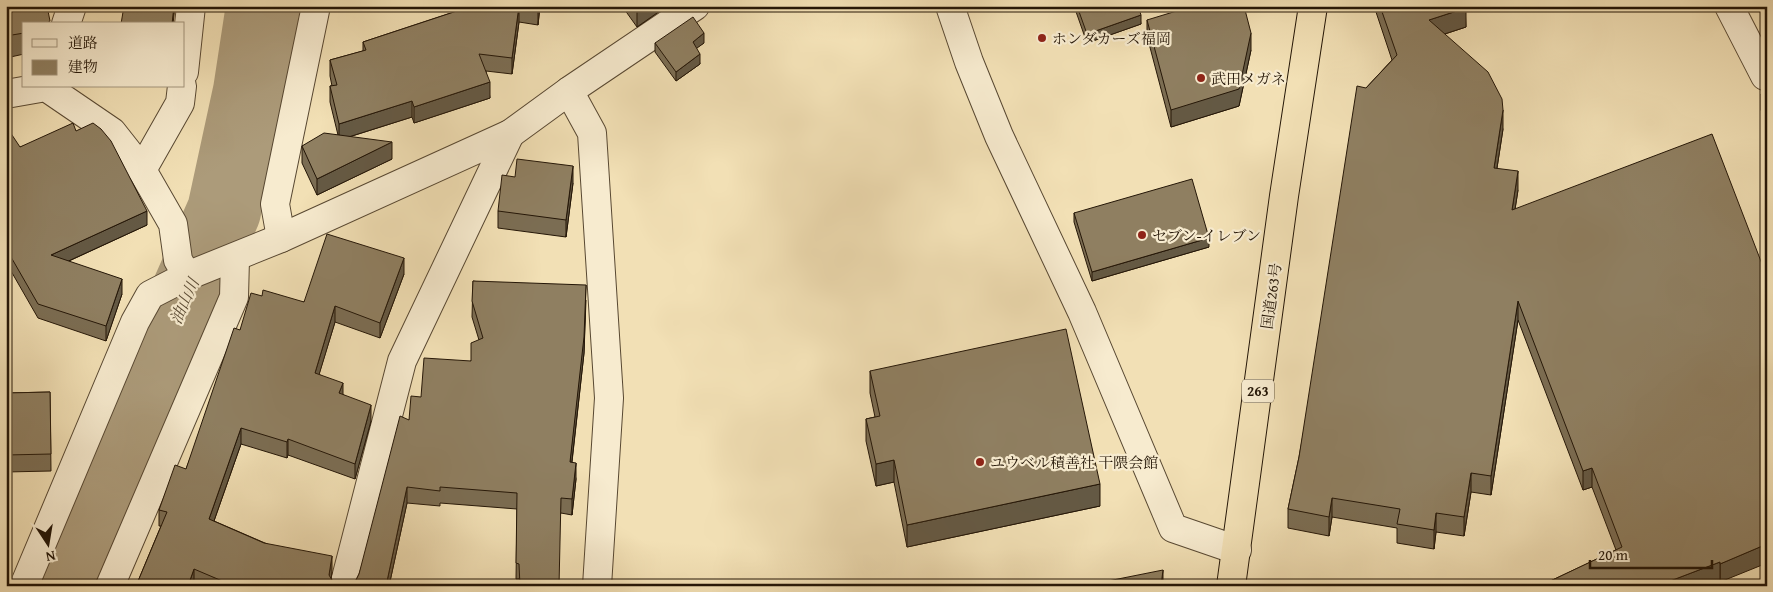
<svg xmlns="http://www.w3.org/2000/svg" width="1773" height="592" font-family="'Gentium Book Plus','Noto Serif JP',serif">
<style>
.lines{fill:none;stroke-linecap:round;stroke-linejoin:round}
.river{stroke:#ac9b7a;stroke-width:74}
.minor-casing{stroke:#584832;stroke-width:30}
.highway-casing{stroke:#241607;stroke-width:30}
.minor{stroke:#f7ebcf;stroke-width:28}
.highway{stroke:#f2e0b5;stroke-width:28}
.wall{fill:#7b6d53;stroke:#241607}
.shaded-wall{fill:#645944;stroke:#241607}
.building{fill:#8f7f61;stroke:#241607}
.poi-dot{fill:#8f2418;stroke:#f7ebcf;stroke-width:2}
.labels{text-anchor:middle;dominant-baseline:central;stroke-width:4.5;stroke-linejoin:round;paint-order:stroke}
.shield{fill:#f7ebcf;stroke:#635643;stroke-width:1}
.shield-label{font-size:14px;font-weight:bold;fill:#241607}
.poi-label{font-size:15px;fill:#241607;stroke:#f7ebcf;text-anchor:start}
.street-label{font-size:15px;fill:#241607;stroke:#f7ebcf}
.water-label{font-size:16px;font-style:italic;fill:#5a4b35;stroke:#f7ebcf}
</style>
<rect width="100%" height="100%" fill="#f2e0b5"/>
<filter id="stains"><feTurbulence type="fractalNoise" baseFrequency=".004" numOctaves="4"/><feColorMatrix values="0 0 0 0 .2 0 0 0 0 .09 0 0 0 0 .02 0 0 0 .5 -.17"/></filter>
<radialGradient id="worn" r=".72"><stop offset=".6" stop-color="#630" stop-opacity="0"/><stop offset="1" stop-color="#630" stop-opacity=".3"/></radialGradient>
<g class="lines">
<!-- river -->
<path class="river" d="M69,586L159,358L224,211L250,91L263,6"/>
<defs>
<g id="minor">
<path d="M950,6L969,62L999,136L1082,312L1173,528L1237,550"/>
<path d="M1729,6L1765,76L1767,75"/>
<path d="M66,24L72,6"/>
<path d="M184,72L191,6"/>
<path d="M569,91L695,6"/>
<path d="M6,94L46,87L112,132L142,170"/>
<path d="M281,238L275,204L316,6"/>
<path d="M187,276L281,238L510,134L569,91L592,133L609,398L597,586"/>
<path d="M24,586L135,322L150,295L187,276L178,260L173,224L142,170L180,103L182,86"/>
<path d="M110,586L234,297L235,259"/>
<path d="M344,586L402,361L510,134"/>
</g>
<path id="highway" d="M1231,586L1284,196L1313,6"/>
</defs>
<!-- minor casing -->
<use href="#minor" class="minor-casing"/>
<!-- highway casing -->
<use href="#highway" class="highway-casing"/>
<!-- minor -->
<use href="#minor" class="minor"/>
<!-- highway -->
<use href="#highway" class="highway"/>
</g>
<!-- wall -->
<g class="wall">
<path d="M6,6L50,24H24V54L6,58Z"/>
<path d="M466,6H540L538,25L519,22L512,74L486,71L490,98L414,123L412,117L349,137L392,159L317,195L302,163V146L338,135L330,102V86H332L330,76V60L363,51V42L466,8Z"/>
<path d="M622,6H667L637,27Z"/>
<path d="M1074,6H1138L1141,24L1087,43Z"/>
<path d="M1374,6H1465L1466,27L1445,34L1503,129L1497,168L1518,190L1515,209L1767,277L1720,582V581L1706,586H1544V584L1616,550L1592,487L1583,490L1518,320L1491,495L1471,492L1464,536L1436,532L1434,549L1397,543V528L1332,517L1329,536L1288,528V509L1299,457L1366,88L1392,60Z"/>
<path d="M1147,20L1251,50L1239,106L1171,127L1147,36Z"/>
<path d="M655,43H704L696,48L700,64L676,81L655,52Z"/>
<path d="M1767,92V122L1761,110V94Z"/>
<path d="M76,131L147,225L69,261L122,294L106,341L38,318L11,271L6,274L20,147Z"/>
<path d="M573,183L566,237L498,228V211Z"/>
<path d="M1074,213L1209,247L1092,281L1074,222Z"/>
<path d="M404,274L380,338L335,322L319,374L343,394L371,421L355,479L288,455L287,458L241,444L214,521L332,572L331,578L333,582L341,586L348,585L355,582L359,574L409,420L421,397L471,361L479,340L472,317L473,281L586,300L584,353L572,462L576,479L572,515L561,513L519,579H516L517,509L440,503V506L407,503L389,586H196L194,585V586H136L161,526H159V510L186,469L240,330L262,296L304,302Z"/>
<path d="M870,371L1100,506L907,547L894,482L876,486L866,441V419L875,417L870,393Z"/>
<path d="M50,392L51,471L6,472V393Z"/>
</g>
<!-- shaded-wall -->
<g class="shaded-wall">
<path d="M174,6H175L173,24H172Z"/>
<path d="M519,6V22L512,74V58Z"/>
<path d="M538,6H540L538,25Z"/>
<path d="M642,6H667L637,27V10Z"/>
<path d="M1466,8V27L1429,39V20Z"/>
<path d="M1141,15V24L1087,43V34Z"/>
<path d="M704,33V43L693,51V42Z"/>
<path d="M1251,33V50L1239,106L1171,127V110Z"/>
<path d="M700,54V64L676,81V72Z"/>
<path d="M490,82V98L414,123V107Z"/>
<path d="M412,101V117L339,140V124Z"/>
<path d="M1503,110V129L1494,187V168Z"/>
<path d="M392,142V159L317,195V179Z"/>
<path d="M573,166V183L566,237V220Z"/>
<path d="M1518,171V190L1512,229V210Z"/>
<path d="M147,211V225L51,269V255Z"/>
<path d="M1209,238V247L1092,281V272Z"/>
<path d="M11,257V271L6,274V260Z"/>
<path d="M404,258V274L380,338V323Z"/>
<path d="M122,279V294L106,341V326Z"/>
<path d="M586,285L584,353L570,478V462Z"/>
<path d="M1518,301V320L1491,495V476Z"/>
<path d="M335,306V322L315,388V373Z"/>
<path d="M343,383V399L339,393Z"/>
<path d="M371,405V421L355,479V464Z"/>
<path d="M241,428V444L209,535V519Z"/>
<path d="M288,439V455L287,458V442Z"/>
<path d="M894,460V482L876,486V464Z"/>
<path d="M576,463V479L572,515V499Z"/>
<path d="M1592,468V487L1583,490V471Z"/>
<path d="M1471,473V492L1464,536V517Z"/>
<path d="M1100,484V506L907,547V525Z"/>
<path d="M407,487V503L389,586H386Z"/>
<path d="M1332,498V517L1329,536V517Z"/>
<path d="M1436,513V532L1434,549V530Z"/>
<path d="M1767,544V563L1720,582V564Z"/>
<path d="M332,556V572L330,586L329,575Z"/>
<path d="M1720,562V581L1706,586H1657Z"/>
<path d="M194,569V586H188Z"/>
<path d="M1163,570V586H1161Z"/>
</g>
<!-- building -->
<g class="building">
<path d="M6,6H47L50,21L46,24H24V33L6,36Z"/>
<path d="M124,6H174L172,24H121Z"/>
<path d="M466,6H519L512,58L479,54L490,82L414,107L412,101L339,124L330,86L337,85L330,60L366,50L363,42L466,8Z"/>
<path d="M519,6H538V9Z"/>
<path d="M634,6H642L637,10Z"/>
<path d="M1077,6H1138L1141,15L1087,34Z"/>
<path d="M1193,6H1244L1251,33L1239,89L1171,110L1147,20Z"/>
<path d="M1380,6H1465L1466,8L1429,20L1488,72L1502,99L1503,110L1494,168L1518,171L1512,210L1712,134L1767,277V544L1720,564V562L1657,586H1545L1544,584L1622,547L1592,468L1583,471L1518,301L1491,476L1471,473L1464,517L1436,513L1434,530L1397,524L1400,509L1332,498L1329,517L1288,509L1299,457L1357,86L1366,88L1397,55Z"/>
<path d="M693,17L704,33L693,42L700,54L676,72L655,43Z"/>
<path d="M1767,92V107L1761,94Z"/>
<path d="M73,123L76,131L93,123L101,129L111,141L147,211L51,255L122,279L106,326L38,304L11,257L6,260V126L20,147Z"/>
<path d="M324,133L392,142L317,179L302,146Z"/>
<path d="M517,159L573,166L566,220L498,211L502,175L515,177Z"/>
<path d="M1192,179L1209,238L1092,272L1074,213Z"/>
<path d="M327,234L404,258L380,323L335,306L315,373L343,383L339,393L371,405L355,464L288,439L287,442L241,428L209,519L264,543L332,556L329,575L333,582L341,586L348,585L355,582L359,574L400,416L409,420L411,396L421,397L424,358L471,361V343L483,338L472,301L473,281L586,285L584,337L570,462L576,463L572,499L561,498L559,586H520L519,564L516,563L517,493L440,487V491L407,487L386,586H234L194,569L188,586H136L167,512L159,510L175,465L186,469L234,328L240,330L251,293L262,296L263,290L304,302Z"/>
<path d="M1066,329L1100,484L907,525L894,460L876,464L866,419L880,416L870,371Z"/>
<path d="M50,392L51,454L6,455V393Z"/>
<path d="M1163,570L1161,586H1083Z"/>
</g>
<!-- markers -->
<g class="poi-dot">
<circle cx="1042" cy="38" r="5"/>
<circle cx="1201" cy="78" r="5"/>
<circle cx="1142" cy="235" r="5"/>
<circle cx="980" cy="462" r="5"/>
</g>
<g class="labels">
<!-- shield labels -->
<rect class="shield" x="1242" y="379.5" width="32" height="23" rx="4"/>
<g class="shield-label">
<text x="1258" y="391">263</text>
</g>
<!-- poi labels -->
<g class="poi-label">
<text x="1052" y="38">ホンダカーズ福岡</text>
<text x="1211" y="78">武田メガネ</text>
<text x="1152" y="235">セブン-イレブン</text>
<text x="990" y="462">ユウベル積善社 干隈会館</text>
</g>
<!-- street labels -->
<g class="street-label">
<text transform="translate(1271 296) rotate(-82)">国道263号</text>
</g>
<!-- water labels -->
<g class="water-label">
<text transform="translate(184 301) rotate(-66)">油山川</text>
</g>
</g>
<!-- margin -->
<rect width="1773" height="592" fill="none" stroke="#f2e0b5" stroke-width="25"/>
<rect x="8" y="8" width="1758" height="577" fill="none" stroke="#241607" stroke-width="2.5"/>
<rect x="12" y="12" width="1748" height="567" fill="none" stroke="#241607"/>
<!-- legend -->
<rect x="22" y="22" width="162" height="65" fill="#f7ebcf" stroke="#a3967f"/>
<rect x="32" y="39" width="25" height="8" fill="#f7ebcf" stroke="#a3967f"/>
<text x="68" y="48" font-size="15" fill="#241607">道路</text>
<rect x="32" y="60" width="25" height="15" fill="#8f7f61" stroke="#a3967f"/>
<text x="68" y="72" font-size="15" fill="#241607">建物</text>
<!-- north arrow -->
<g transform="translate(48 544) rotate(168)" stroke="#f7ebcf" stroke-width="4" paint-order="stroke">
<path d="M0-4L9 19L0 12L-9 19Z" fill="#241607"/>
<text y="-8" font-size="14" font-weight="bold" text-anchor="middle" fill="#241607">N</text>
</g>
<!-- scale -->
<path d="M1590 560v8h122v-8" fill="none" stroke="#241607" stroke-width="2.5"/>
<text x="1598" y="560" font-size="15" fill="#241607" stroke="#f7ebcf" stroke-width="4" paint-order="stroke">20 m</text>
<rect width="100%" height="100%" filter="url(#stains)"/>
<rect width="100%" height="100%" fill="url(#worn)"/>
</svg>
